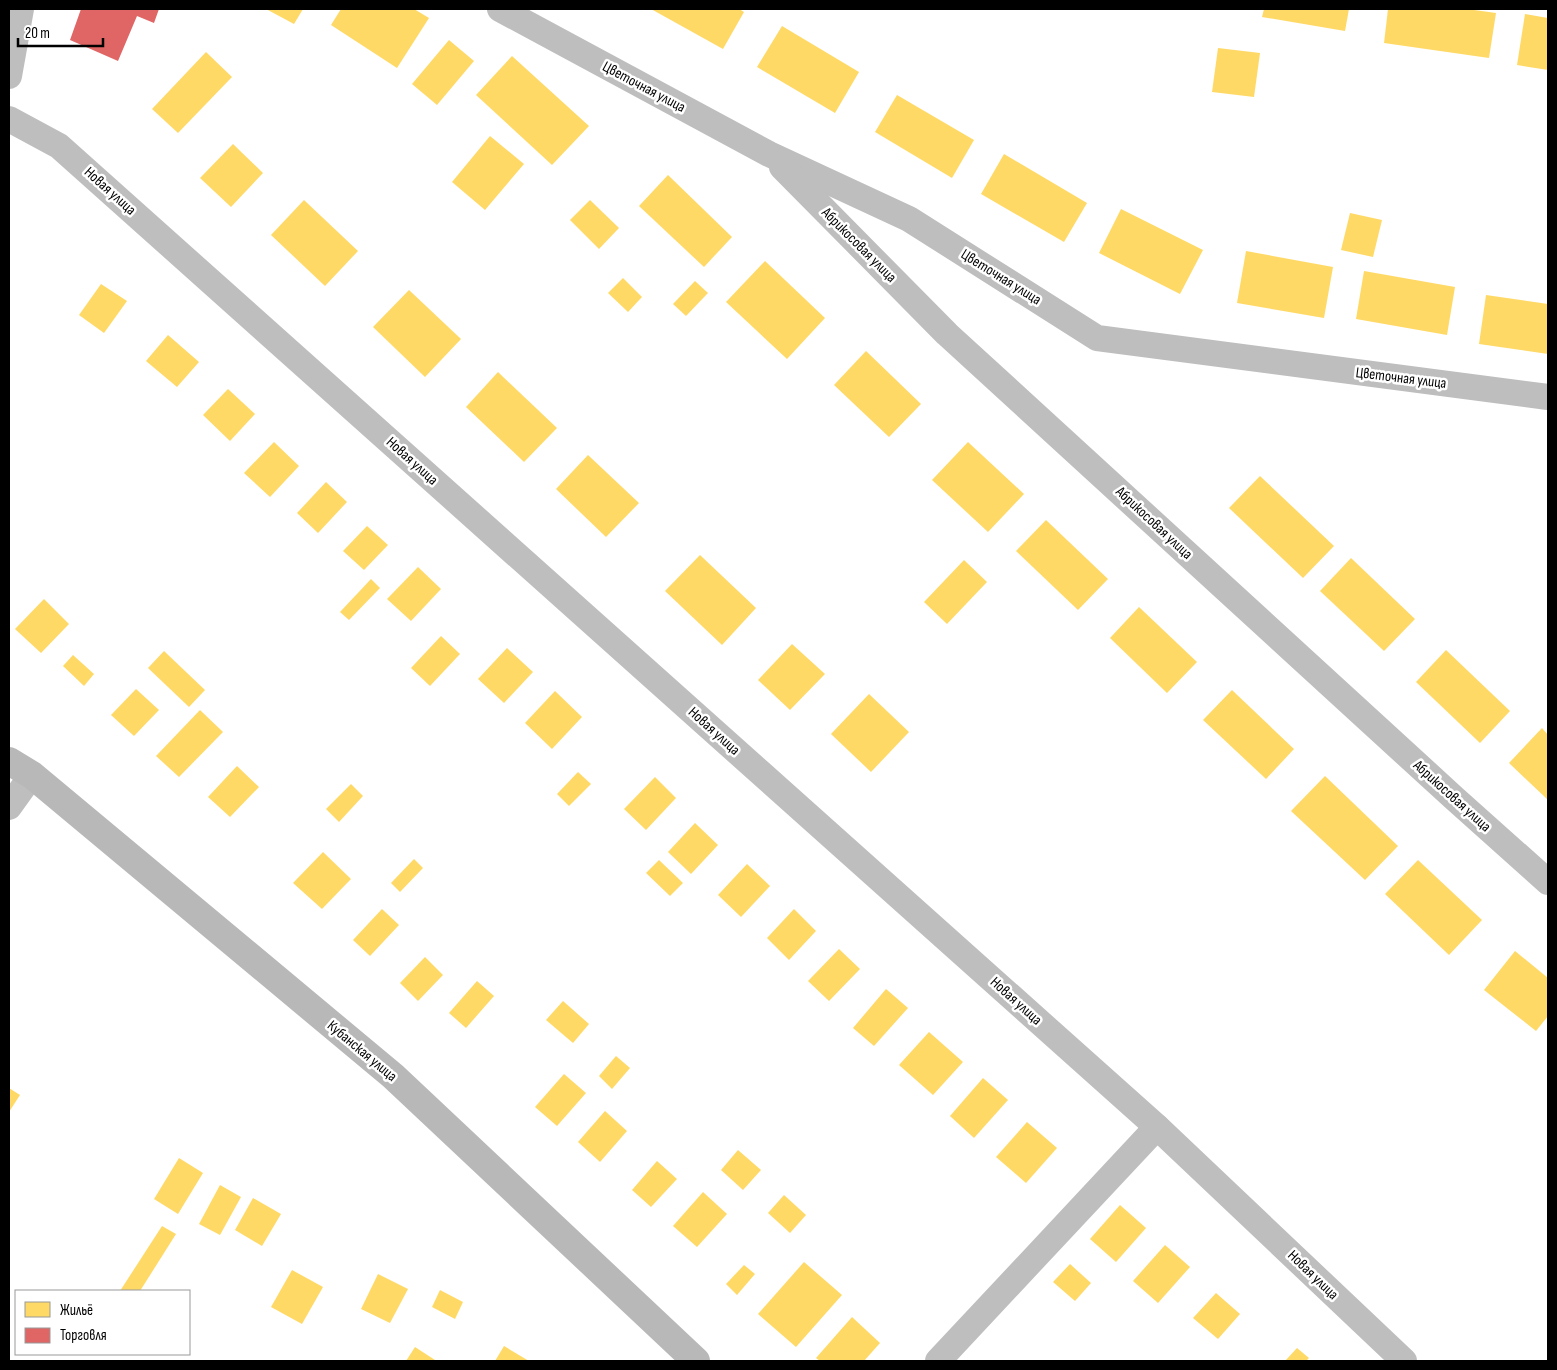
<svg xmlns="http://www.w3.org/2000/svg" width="1557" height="1370" font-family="'Sofia Sans Condensed',sans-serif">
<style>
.homes{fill:#ffd966}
.shops{fill:#e06666}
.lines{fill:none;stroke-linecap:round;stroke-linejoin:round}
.street{stroke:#bebebe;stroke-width:26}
.secondary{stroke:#b8b8b8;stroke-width:28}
.labels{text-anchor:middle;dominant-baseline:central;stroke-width:5;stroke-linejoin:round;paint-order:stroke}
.street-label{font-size:15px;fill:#000;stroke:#fff}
</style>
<rect width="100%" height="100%" fill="#fff"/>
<!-- homes -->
<g class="homes">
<path d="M266,9H303L294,24Z"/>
<path d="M341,9H414L429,18L397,68L331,25Z"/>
<path d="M651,9H739L744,12L723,49Z"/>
<path d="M1264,9H1349L1345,31L1262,17Z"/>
<path d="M1388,9H1467L1496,13L1489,58L1384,43Z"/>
<path d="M1525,14L1548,18V70L1517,65Z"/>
<path d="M782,26L859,72L835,113L757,67Z"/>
<path d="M449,40L474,61L437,105L412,84Z"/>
<path d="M1218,48L1260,53L1254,97L1212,92Z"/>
<path d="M206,52L232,77L178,133L152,109Z"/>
<path d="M512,56L589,126L552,165L476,95Z"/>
<path d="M897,95L974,140L952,178L875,132Z"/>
<path d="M490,136L524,164L485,210L452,182Z"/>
<path d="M233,144L263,173L231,207L200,178Z"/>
<path d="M1004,154L1087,203L1064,242L981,194Z"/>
<path d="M668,175L732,237L704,267L639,206Z"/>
<path d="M304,200L358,251L325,286L271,235Z"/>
<path d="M590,200L619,228L599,249L570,220Z"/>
<path d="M1121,209L1203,250L1180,294L1099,253Z"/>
<path d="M1350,213L1382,220L1373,257L1341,250Z"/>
<path d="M1246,251L1333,267L1324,318L1237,303Z"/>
<path d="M765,261L825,318L787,359L726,302Z"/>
<path d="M1364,271L1455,287L1447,335L1356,319Z"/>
<path d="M623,278L642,297L628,312L608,293Z"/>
<path d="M695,281L708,293L686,316L673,304Z"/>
<path d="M101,284L127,301L104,333L79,315Z"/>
<path d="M409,290L461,339L425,377L373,327Z"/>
<path d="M1486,295L1548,304V354L1479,344Z"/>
<path d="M168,335L199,362L177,387L146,361Z"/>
<path d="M866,351L921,404L889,437L834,385Z"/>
<path d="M498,372L557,428L524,462L466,407Z"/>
<path d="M228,389L255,414L230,441L203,415Z"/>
<path d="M274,442L299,466L270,497L244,473Z"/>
<path d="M968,442L1024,494L988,532L932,480Z"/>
<path d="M588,455L639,503L606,537L556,489Z"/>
<path d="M1260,476L1334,546L1303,578L1229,508Z"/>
<path d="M326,482L347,502L318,533L297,513Z"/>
<path d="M1046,520L1108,579L1078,610L1016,551Z"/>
<path d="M367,526L388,545L364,570L343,551Z"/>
<path d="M700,555L756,608L722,645L665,591Z"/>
<path d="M1351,558L1415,619L1384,651L1320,591Z"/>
<path d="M964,560L987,582L947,624L924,602Z"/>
<path d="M418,567L441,589L411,621L387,599Z"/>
<path d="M371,579L380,588L349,620L340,612Z"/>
<path d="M44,599L69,624L41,653L15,629Z"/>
<path d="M1139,607L1197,662L1167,693L1110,638Z"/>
<path d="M441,636L460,654L430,686L411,668Z"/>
<path d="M792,644L825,674L790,710L758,680Z"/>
<path d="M507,648L533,672L504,703L478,679Z"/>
<path d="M1446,650L1510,711L1480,743L1416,682Z"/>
<path d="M164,651L205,690L189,707L148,668Z"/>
<path d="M73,655L94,674L84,686L63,666Z"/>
<path d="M136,689L159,710L134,736L111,715Z"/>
<path d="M1232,690L1294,749L1266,779L1203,720Z"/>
<path d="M555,691L582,717L552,749L525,723Z"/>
<path d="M869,694L909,732L871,772L831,734Z"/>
<path d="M200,710L223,732L179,777L156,756Z"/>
<path d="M1542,728L1548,735V800L1509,763Z"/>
<path d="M237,766L259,787L230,817L208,797Z"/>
<path d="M578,772L591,784L569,806L557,794Z"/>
<path d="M1325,776L1398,846L1365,880L1291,811Z"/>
<path d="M655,777L676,798L646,830L624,809Z"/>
<path d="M351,784L363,796L339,822L326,809Z"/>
<path d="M695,823L718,845L691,874L668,852Z"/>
<path d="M323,852L351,879L322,909L293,883Z"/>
<path d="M414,859L423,868L400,892L391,883Z"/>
<path d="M659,860L683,883L670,896L646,873Z"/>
<path d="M1418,860L1482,920L1449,955L1385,894Z"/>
<path d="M747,864L770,886L741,917L718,895Z"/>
<path d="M382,909L399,925L370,956L353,940Z"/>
<path d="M794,909L816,931L789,960L767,938Z"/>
<path d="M839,949L860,969L829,1001L808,981Z"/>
<path d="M1515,951L1548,978V1016L1536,1031L1484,990Z"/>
<path d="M425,957L443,975L418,1001L400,983Z"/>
<path d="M477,981L494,996L466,1028L449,1013Z"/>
<path d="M886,989L908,1008L874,1046L853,1028Z"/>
<path d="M563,1001L589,1024L573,1043L546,1020Z"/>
<path d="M929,1032L963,1062L933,1095L899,1065Z"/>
<path d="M616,1056L630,1068L612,1089L599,1076Z"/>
<path d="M564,1074L586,1093L557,1126L535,1107Z"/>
<path d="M983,1078L1008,1100L974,1138L950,1116Z"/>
<path d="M9,1088L20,1095L9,1112Z"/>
<path d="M605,1111L627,1131L600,1162L578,1142Z"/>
<path d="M1027,1122L1057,1148L1026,1183L996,1157Z"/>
<path d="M738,1150L761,1170L743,1190L721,1170Z"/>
<path d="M179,1158L203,1173L178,1214L154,1199Z"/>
<path d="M657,1161L677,1179L651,1207L632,1190Z"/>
<path d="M220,1185L241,1197L220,1235L199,1224Z"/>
<path d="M703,1192L727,1214L697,1247L673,1226Z"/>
<path d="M784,1195L806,1215L790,1233L768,1213Z"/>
<path d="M253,1198L281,1214L262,1246L235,1230Z"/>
<path d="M1120,1205L1146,1228L1116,1262L1090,1239Z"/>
<path d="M162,1226L176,1234L140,1291H120Z"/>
<path d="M1165,1245L1190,1267L1158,1303L1133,1281Z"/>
<path d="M804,1262L842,1295L796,1347L758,1314Z"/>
<path d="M1070,1264L1091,1283L1075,1301L1053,1282Z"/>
<path d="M744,1265L755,1274L737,1295L726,1284Z"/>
<path d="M292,1270L323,1287L302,1324L271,1307Z"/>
<path d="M378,1274L408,1289L390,1323L361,1309Z"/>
<path d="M440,1290L463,1302L455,1319L432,1307Z"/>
<path d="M1216,1293L1240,1314L1218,1339L1193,1318Z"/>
<path d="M852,1317L880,1343L864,1361H820L816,1358Z"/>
<path d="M504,1346L529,1361H495Z"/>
<path d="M415,1347L435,1360L434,1361H406Z"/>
<path d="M1297,1348L1309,1358L1306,1361H1285Z"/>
</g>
<!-- shops -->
<path class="shops" d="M81,9H159L154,23L137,16L118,61L70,40Z"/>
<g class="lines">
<!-- street -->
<g class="street">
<path d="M500,9L769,154L909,219L1097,338L1548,397"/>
<path d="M9,76L21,9"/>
<path d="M9,119L59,146L1157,1127L1404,1361"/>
<path d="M782,167L947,334L1454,798L1548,882"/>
<path d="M9,807L32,775"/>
<path d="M938,1361L1157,1127"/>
</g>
<!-- secondary -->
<path class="secondary" d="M9,761L32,775L393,1076L696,1361"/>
</g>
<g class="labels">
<!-- street labels -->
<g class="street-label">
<text transform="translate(644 87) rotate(28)">Цветочная улица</text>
<text transform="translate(110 191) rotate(42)">Новая улица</text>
<text transform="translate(859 245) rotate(45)">Абрикосовая улица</text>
<text transform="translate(1001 277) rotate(32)">Цветочная улица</text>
<text transform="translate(1401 378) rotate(7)">Цветочная улица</text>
<text transform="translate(412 461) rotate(42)">Новая улица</text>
<text transform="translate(1154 523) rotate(43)">Абрикосовая улица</text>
<text transform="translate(714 731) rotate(42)">Новая улица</text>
<text transform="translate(1452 796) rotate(42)">Абрикосовая улица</text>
<text transform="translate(1016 1001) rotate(42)">Новая улица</text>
<text transform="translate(362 1051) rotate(40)">Кубанская улица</text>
<text transform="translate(1313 1275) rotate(44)">Новая улица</text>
</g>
</g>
<!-- border -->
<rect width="1557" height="1370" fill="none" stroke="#000000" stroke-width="20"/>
<!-- legend -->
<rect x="15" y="1290" width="175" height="65" fill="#ffffff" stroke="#999999"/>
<rect x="25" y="1302" width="25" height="15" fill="#ffd966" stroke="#999999"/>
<text x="60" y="1315" font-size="15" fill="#000000">Жильё</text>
<rect x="25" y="1328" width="25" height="15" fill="#e06666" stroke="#999999"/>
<text x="60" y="1340" font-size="15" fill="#000000">Торговля</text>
<!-- scale -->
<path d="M18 38v8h85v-8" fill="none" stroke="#000000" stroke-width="2.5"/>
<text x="25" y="38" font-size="15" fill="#000000" stroke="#ffffff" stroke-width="4" paint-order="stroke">20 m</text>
</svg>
